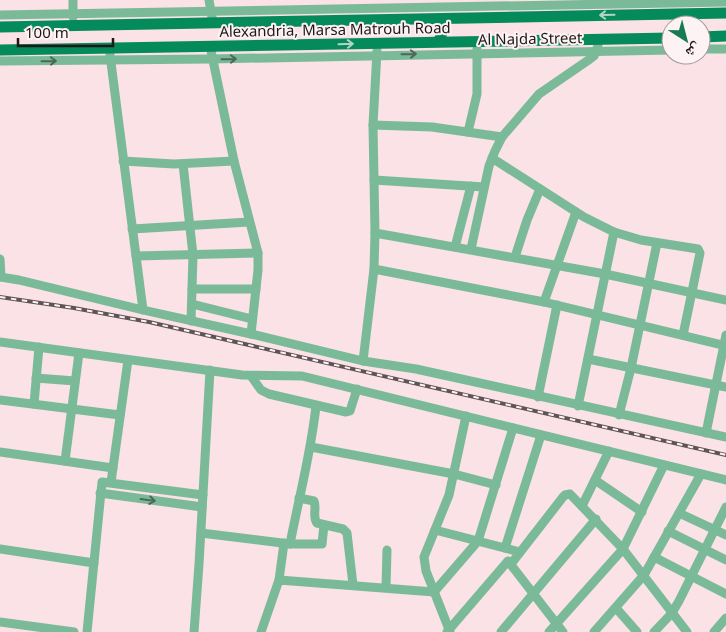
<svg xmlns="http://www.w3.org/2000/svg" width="726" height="632" font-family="'Noto Sans','Noto Naskh Arabic',sans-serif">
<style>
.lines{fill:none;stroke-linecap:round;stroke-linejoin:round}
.minor{stroke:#7aba99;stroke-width:9}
.major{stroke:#058a5c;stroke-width:11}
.rail-casing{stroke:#605355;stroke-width:4}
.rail{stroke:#fdf3f5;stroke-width:2;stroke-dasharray:5.5;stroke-linecap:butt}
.oneway{stroke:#b3d4c7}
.oneway2{stroke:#4c6858}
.labels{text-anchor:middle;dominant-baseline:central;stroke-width:4;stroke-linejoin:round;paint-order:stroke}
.street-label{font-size:15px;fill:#1f1718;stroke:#fdf3f5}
</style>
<rect width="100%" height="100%" fill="#fae2e6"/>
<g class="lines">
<!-- minor -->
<g class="minor">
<path d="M73,0V17"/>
<path d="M209,0L213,23"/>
<path d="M0,15L726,2"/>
<path d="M210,46L234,161L258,253V270L251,334"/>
<path d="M701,49H726"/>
<path d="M110,55L143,310"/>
<path d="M0,61L211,59L671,50"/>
<path d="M373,125L432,127L502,137"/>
<path d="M468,132L477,94V49"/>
<path d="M492,158L584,217L614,232L641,240L698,249L700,253L683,335"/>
<path d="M123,161L174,164L234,161"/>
<path d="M183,164L193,255L191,321"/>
<path d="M374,180L484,187"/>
<path d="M132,229L249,222"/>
<path d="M375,233L605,274L726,300"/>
<path d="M455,247L471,186"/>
<path d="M471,249L489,166L495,151L502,137L539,94L590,59L594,56L598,46"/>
<path d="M136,256L258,253"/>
<path d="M515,257L527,220L540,189"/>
<path d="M0,259L1,277"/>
<path d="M374,269L544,302L726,346"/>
<path d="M0,277L19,280L143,310L251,334L363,361L416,369L726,437"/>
<path d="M192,289H256"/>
<path d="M544,302L576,212"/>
<path d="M192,304L252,319"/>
<path d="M0,342L242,375L302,376L726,480"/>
<path d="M588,359L726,387"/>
<path d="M363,361L374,269L375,233L373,125L377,51"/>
<path d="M251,376L261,390L269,394L346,412L350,411L357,389"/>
<path d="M36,378L75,381"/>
<path d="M538,397L557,305"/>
<path d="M0,400L120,415"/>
<path d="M34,404L39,347"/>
<path d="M578,406L614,232"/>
<path d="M619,415L631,368L657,243"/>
<path d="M706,433L726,335"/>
<path d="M311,447L454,474L496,485"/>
<path d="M0,452L113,468"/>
<path d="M65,461L79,353"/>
<path d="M595,480L642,512"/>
<path d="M111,482L128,360"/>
<path d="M100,493L202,507"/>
<path d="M299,498L314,501C317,508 312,517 317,523L343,529L347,533L353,585"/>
<path d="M582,506L609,451"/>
<path d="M679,513L726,535"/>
<path d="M435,530L520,552"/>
<path d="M668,531L726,560"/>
<path d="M201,533L290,544C299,497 311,453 316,406"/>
<path d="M290,544H322L324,525"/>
<path d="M505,548L541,435"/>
<path d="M0,549L94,563"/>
<path d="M654,557L726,594"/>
<path d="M511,564L563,497L565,495L570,494L623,549L687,632"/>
<path d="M279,580L284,543"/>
<path d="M386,587L387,550"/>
<path d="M616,608L637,632"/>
<path d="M0,622L74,632"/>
<path d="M87,632L102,482L203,495"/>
<path d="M194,632L199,564L210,370"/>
<path d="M261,632L279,580L434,592L478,541L513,428"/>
<path d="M447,632L508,561L563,632"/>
<path d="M450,632L426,571L424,557L449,495L466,416"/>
<path d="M501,632L596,519"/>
<path d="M549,632L623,549L664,465"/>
<path d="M594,632L644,575L701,474"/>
<path d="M654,632L672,613L679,601L726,507"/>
<path d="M714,632L726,618"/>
</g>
<!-- major -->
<g class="major">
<path d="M439,19L443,30L439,41"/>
<path d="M0,27L726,13"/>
<path d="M701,37L726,36"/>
<path d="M0,50L671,38"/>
</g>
<defs>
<path id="rail" d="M0,297L74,308L149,322L726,455"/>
</defs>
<!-- rail casing -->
<use href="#rail" class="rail-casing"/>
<!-- rail -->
<use href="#rail" class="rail"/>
</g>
<!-- one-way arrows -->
<defs><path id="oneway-shaft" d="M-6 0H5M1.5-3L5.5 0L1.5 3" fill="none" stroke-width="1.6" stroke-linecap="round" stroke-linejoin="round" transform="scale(1.25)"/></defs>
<g class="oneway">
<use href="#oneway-shaft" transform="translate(607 15) rotate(179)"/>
<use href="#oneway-shaft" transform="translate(346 44) rotate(-2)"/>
</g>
<g class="oneway2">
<use href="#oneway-shaft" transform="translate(409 54) rotate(-1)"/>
<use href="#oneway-shaft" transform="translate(229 59) rotate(-1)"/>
<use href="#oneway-shaft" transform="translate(49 61) rotate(-1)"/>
<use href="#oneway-shaft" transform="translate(148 500) rotate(8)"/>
</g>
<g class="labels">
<!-- street labels -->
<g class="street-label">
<text transform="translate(335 29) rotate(-1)">Alexandria, Marsa Matrouh Road</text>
<text transform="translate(530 38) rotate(-1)">Al Najda Street</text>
</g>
</g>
<!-- north arrow -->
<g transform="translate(686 40) rotate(144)"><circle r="24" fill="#fdf3f5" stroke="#a49b9d"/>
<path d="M0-4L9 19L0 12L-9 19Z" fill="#167b53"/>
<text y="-8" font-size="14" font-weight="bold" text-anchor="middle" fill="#1f1718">ش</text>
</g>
<!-- scale -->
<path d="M18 38v8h95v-8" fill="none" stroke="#1f1718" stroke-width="2.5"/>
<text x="25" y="38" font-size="15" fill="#1f1718" stroke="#fdf3f5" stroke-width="4" paint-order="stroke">100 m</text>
</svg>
